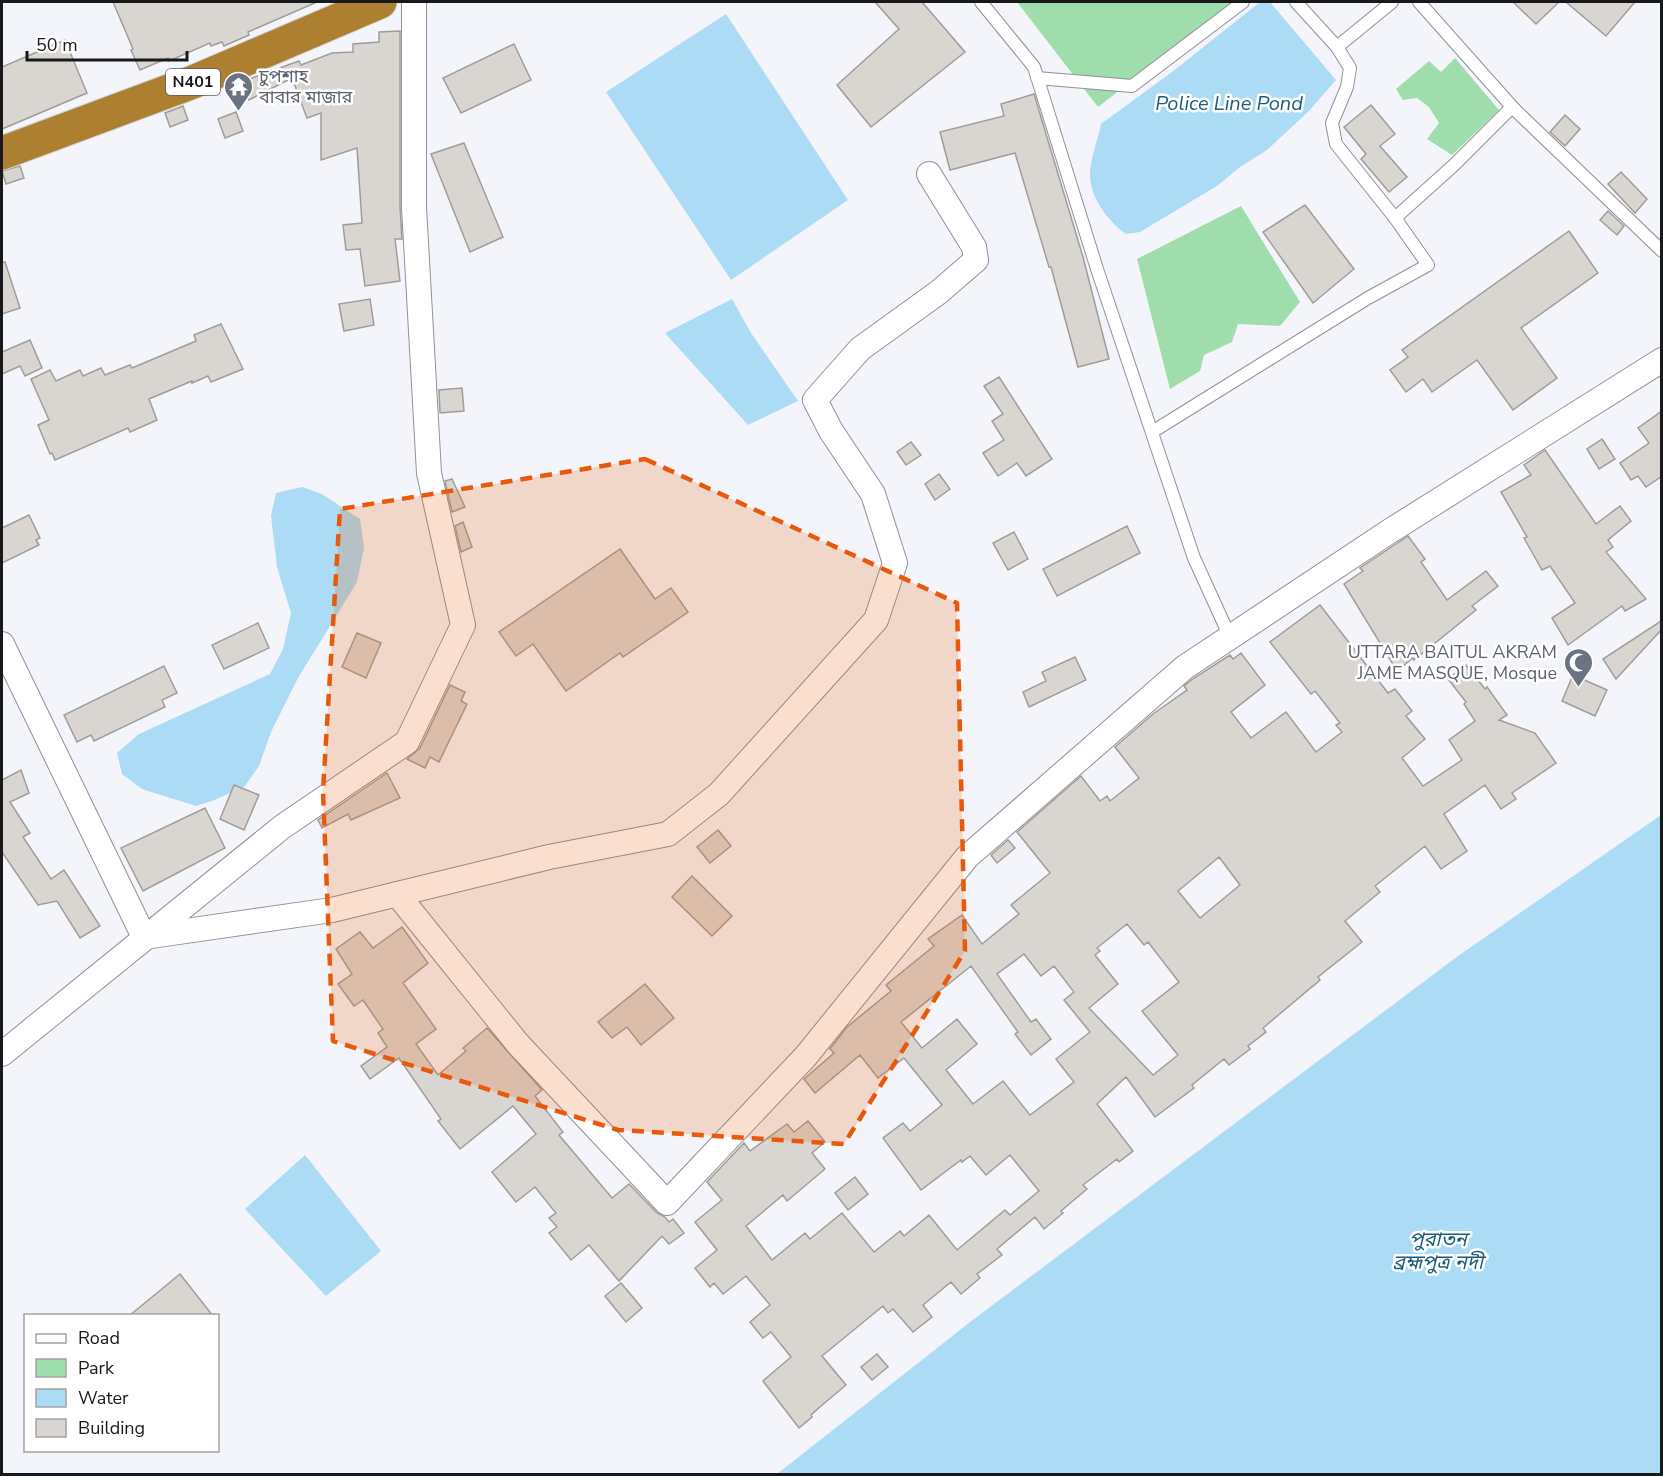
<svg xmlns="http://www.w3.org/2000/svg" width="1663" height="1476" font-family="'Nunito Sans','Noto Sans Bengali',sans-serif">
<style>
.green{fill:#9fddac}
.water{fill:#abdbf5}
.building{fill:#d9d6d2;stroke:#a09d99;stroke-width:1.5;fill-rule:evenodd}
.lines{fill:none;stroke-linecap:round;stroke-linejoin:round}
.lane-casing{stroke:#909196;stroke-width:14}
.street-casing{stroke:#909196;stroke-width:26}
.highway-casing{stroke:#d1d1d1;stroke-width:35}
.lane{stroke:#fff;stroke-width:12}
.street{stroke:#fff;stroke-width:24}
.highway{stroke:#ac8030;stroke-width:33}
.marked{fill:#e8590c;fill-opacity:0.2;stroke:#e8590c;stroke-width:4.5;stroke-dasharray:12 8;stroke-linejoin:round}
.labels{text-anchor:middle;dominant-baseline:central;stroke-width:5;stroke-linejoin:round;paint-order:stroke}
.shield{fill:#fff;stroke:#5d5e5f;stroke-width:1.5}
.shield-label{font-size:16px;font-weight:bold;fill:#18191a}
.worship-label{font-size:18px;fill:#5b616d;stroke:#fff;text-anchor:start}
.water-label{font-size:20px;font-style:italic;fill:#1b5d79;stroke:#fff}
</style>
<rect width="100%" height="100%" fill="#f4f5fa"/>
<!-- green -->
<g class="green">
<path d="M1017,2H1234L1098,107Z"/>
<path d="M1455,58L1499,110L1452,155L1427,139L1439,123L1429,107L1417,98L1403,100L1396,89L1429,61L1441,72Z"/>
<path d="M1241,206L1300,302L1280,326L1238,324L1232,342L1204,355L1200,371L1170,389L1137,259Z"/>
</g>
<!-- water -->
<g class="water">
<path d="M1260,2H1270L1336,80L1309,111L1267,150L1240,167L1217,186L1140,232L1126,234C1108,221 1090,198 1090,175C1090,159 1098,140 1101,124L1176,69Z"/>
<path d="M726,14L848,200L731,280L606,92Z"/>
<path d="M732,299L751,333L798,401L748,425L665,333Z"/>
<path d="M302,487L322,494L360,519L364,548L357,582L298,678L271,732L259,766L244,787L212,801L196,806L142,789L122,774L117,753L139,734L270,674L283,649L291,613L277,567L271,516L276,493Z"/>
<path d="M1661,815V1474H777L974,1319L1458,956Z"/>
<path d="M305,1155L381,1251L326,1296L245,1209Z"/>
</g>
<!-- building -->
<g class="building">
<path d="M113,2H317L248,32L249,35L224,46L222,42L211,46L210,43L169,61L168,58L140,70L131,50L133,49Z"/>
<path d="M875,2H922L965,52L871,127L837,85L899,29Z"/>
<path d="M1513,2H1559L1536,24Z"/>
<path d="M1566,2H1635L1606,36Z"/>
<path d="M400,31V207L402,239H395L400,281L365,286L360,249L346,250L343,225L362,223L357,148L321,160V113L307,118L292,78L249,100L241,82L299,61L301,65L332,53L353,52V44L379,42V32Z"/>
<path d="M65,40L87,93L2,129V67Z"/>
<path d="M514,44L531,80L461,113L443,78Z"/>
<path d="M1034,94L1083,257L1109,359L1078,367L1051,267H1049L1015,153L950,170L940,132L1004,116L1001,104Z"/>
<path d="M1371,105L1395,134L1380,146L1407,177L1389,192L1361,159L1366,154L1344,127Z"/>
<path d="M183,106L188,120L170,127L165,113Z"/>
<path d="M236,112L243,131L225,138L218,119Z"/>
<path d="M1565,115L1580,129L1565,146L1550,132Z"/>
<path d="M464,143L503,237L470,252L431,154Z"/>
<path d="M20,166L24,178L6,184L2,171Z"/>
<path d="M1621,172L1647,199L1635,213L1608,184Z"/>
<path d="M1305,205L1354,269L1313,303L1263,232Z"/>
<path d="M1608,211L1624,226L1617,235L1600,220Z"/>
<path d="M1569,231L1598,273L1521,328L1557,378L1513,410L1477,360L1432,392L1423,379L1406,392L1390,370L1408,357L1402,350Z"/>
<path d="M2,262H5L20,308L2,314Z"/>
<path d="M370,299L374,325L344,331L339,304Z"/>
<path d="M221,324L243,369L211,382L208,376L192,383V381L149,399L157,420L130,432L128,428L55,460L52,453L50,454L38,425L49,420L31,379L50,370L56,381L80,370L83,376L101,368L105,375L130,365L132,368L196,341L194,335Z"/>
<path d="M30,340L42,368L25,376L20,366L2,374V352Z"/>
<path d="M999,377L1052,459L1026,476L1017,463L998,476L983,453L1004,440L992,421L1003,414L984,386Z"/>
<path d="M462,388L464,411L440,413L439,390Z"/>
<path d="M1662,411V476L1646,487L1638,476L1631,480L1620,463L1649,443L1638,428Z"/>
<path d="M1602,439L1615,459L1599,469L1587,449Z"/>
<path d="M911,442L921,455L906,465L897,452Z"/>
<path d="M1545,450L1596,524L1620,506L1631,521L1608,540L1613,547L1606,552L1646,599L1625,611L1622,606L1568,645L1552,618L1575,603L1550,566L1542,570L1524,538L1527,537L1501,492L1531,475L1524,465Z"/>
<path d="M939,474L950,489L935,500L925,484Z"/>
<path d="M452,479L465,507L452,512L445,481Z"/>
<path d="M29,515L40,538L36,540L39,545L2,563V528Z"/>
<path d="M463,522L472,547L461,552L455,526Z"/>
<path d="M1127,526L1140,553L1057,596L1043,569Z"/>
<path d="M1014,532L1028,559L1008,570L993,543Z"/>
<path d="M1408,536L1425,559L1421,562L1447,600L1486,571L1498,586L1472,606L1476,610L1414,660L1413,658L1397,671L1344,584L1363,571L1360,568Z"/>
<path d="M620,549L655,599L671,588L688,612L623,657L620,653L566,691L533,644L516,656L499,632Z"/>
<path d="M1320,605L1388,693L1395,689L1412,711L1406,716L1425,739L1402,758L1423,786L1462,760L1449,740L1475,721L1464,704L1466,702L1448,679L1466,665L1485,689L1487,687L1507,715L1499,720L1535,733L1556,763L1512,793L1516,799L1501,809L1485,785L1444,814L1467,851L1441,869L1425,846L1375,886L1380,892L1345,921L1362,942L1318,977L1320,980L1263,1028L1266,1032L1248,1046L1250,1049L1229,1065L1224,1059L1192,1085L1194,1088L1155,1117L1126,1077L1097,1104L1133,1151L1119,1162L1117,1159L1083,1185L1087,1189L1061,1211L1063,1213L1044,1229L1035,1217L997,1249L1002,1255L977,1274L980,1278L961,1294L951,1282L923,1305L932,1317L913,1332L893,1309L888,1313L883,1306L822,1356L846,1385L821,1406L811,1415L812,1417L799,1428L763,1381L791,1357L771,1332L763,1338L750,1322L770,1305L746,1276L723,1294L714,1283L710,1287L695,1268L717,1250L695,1222L722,1200L707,1182L744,1143L750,1151L787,1124L794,1132L808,1121L825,1142L812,1153L825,1169L787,1201L783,1195L746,1226L772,1260L805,1233L810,1239L842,1213L874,1252L900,1231L904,1236L929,1215L957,1250L1005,1210L1010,1215L1039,1191L1010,1155L986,1175L970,1156L962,1162L961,1160L921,1190L883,1138L903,1123L910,1131L942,1105L904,1058L878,1078L860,1055L815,1093L804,1079L834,1053L830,1049L847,1027L891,991L886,985L934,946L928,939L962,915L982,944L1019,914L1011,905L1050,873L1017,832L1081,776L1100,801L1107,796L1110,801L1139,778L1115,747L1153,714L1187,690L1184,686L1194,678L1230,655L1233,659L1241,653L1265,685L1231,712L1251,738L1286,712L1316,752L1342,732L1336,725L1340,723L1315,691L1311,694L1270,642ZM1219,857L1240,885L1200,918L1178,891ZM1127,924L1144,945L1148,942L1179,982L1142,1011L1178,1055L1153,1075L1089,1008L1118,984L1095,955L1100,951L1097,948ZM1024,954L1041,976L1054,966L1074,992L1064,1000L1090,1032L1056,1059L1074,1082L1030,1115L1003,1081L973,1104L946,1070L977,1044L957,1019L922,1048L901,1022L971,966L1018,1032L1015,1034L1031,1055L1051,1039L1036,1019L1031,1022L997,974Z"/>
<path d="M1661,621L1662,629L1616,679L1603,659Z"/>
<path d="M258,623L269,648L224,669L212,645Z"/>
<path d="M357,633L381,643L366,678L342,667Z"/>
<path d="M1075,657L1086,680L1029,707L1023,692L1046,681L1042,672Z"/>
<path d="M164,666L177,693L162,700L165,707L94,741L91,735L77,742L64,715Z"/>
<path d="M1573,675L1607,690L1595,716L1562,701Z"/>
<path d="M450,685L465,692L461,701L467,704L439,762L430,757L425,768L407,759L420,748Z"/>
<path d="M21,770L29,793L10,802L30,833L23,837L51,879L64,870L100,926L80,938L57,901L38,905L2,852V780Z"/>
<path d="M387,773L400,798L351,820L348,814L322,828L318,820Z"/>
<path d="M234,785L259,795L244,830L220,819Z"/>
<path d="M205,808L225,848L143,891L121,848Z"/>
<path d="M718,830L731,846L710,863L697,847Z"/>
<path d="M1008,840L1015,848L997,863L991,855Z"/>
<path d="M692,876L732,916L712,936L672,897Z"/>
<path d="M402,927L428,963L403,983L436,1029L416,1044L438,1075L466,1051L463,1048L487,1028L542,1090L535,1096L563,1132L559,1135L612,1198L629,1184L657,1213L665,1217L669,1222L673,1219L684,1233L669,1244L662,1236L619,1281L589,1245L571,1260L549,1233L557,1227L549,1218L556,1213L535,1187L516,1202L492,1172L536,1134L513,1106L460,1149L438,1121L441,1119L399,1058L370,1079L361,1066L387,1047L378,1033L383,1029L363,1000L354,1006L338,984L352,974L336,949L360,932L373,948Z"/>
<path d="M645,984L674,1018L641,1045L627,1027L612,1038L598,1022Z"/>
<path d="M855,1177L868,1194L848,1210L835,1193Z"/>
<path d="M180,1274L213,1316H129Z"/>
<path d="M621,1283L642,1308L626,1322L605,1296Z"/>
<path d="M877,1354L888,1367L872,1380L861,1367Z"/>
</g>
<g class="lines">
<defs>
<g id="lane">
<path d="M981,2L1034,67L1097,269L1194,558L1230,637"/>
<path d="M1296,2L1337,47L1392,2"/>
<path d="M1419,2L1515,110"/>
<path d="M1337,47L1350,68L1347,87L1332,123L1336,144L1395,218"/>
<path d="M1037,78L1132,86L1243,2"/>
<path d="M1152,432L1368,298L1428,265L1395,218L1454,165L1512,107L1662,251"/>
</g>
<g id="street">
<path d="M2,644L144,937L332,910L549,857L668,834L719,794L876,620L895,563L873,494L831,431L815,400L860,349L939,292L976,260L974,247L929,174"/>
<path d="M397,894L518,1044L667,1203L806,1056L967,857L1185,667L1390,531L1662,360"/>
<path d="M2,1054L282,827L407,742L463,625L429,473L414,207V2"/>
</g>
<path id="highway" d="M2,153L193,82L380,2"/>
</defs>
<!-- lane casing -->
<use href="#lane" class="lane-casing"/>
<!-- street casing -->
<use href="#street" class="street-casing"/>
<!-- highway casing -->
<use href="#highway" class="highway-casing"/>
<!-- lane -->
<use href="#lane" class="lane"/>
<!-- street -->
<use href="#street" class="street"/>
<!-- highway -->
<use href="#highway" class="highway"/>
</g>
<!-- marked area -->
<path class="marked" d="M645,459L957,603L965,951L844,1144L618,1130L333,1041L323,791L340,509Z"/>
<!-- icons -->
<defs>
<symbol id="temple-pin" viewBox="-11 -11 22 30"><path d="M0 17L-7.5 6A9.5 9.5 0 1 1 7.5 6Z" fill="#6b7280" stroke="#fff"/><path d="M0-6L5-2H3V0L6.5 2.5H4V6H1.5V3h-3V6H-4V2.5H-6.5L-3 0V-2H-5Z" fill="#fff"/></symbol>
<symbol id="mosque-pin" viewBox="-11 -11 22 30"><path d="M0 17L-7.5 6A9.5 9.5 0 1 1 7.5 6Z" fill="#6b7280" stroke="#fff"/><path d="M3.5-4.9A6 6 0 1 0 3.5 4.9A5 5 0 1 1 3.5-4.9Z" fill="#fff"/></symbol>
</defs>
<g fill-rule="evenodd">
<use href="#temple-pin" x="222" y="70" width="33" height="45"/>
<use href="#mosque-pin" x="1562" y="646" width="33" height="45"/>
</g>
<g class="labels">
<!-- shield labels -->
<rect class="shield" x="166" y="69" width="54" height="26" rx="4.5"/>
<g class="shield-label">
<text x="193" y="82">N401</text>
</g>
<!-- worship labels -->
<g class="worship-label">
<text x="259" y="76">চুপশাহ<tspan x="259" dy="21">বাবার মাজার</tspan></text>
<text x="1557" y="652" text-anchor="end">UTTARA BAITUL AKRAM<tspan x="1557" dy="21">JAME MASQUE, Mosque</tspan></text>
</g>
<!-- water labels -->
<g class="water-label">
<text x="1229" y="103">Police Line Pond</text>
<text x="1438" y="1239">পুরাতন<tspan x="1438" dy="23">ব্রহ্মপুত্র নদী</tspan></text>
</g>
</g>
<!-- border -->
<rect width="1663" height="1476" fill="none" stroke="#18191a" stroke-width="6"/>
<!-- legend -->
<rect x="24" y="1314" width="195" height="138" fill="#ffffff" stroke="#a3a3a3" stroke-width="1.5"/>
<rect x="36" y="1334" width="30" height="9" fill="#ffffff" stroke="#a3a3a3" stroke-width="1.5"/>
<text x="78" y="1344" font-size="18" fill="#18191a">Road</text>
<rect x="36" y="1359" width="30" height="18" fill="#9fddac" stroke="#a3a3a3" stroke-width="1.5"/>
<text x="78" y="1374" font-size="18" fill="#18191a">Park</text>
<rect x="36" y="1389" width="30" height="18" fill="#abdbf5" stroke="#a3a3a3" stroke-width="1.5"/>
<text x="78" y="1404" font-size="18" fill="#18191a">Water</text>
<rect x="36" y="1419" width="30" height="18" fill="#d9d6d2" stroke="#a3a3a3" stroke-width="1.5"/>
<text x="78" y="1434" font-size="18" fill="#18191a">Building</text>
<!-- scale -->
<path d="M27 51v9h160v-9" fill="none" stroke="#18191a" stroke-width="3"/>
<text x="36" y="51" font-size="18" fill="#18191a" stroke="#ffffff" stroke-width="4.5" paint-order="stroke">50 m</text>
</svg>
